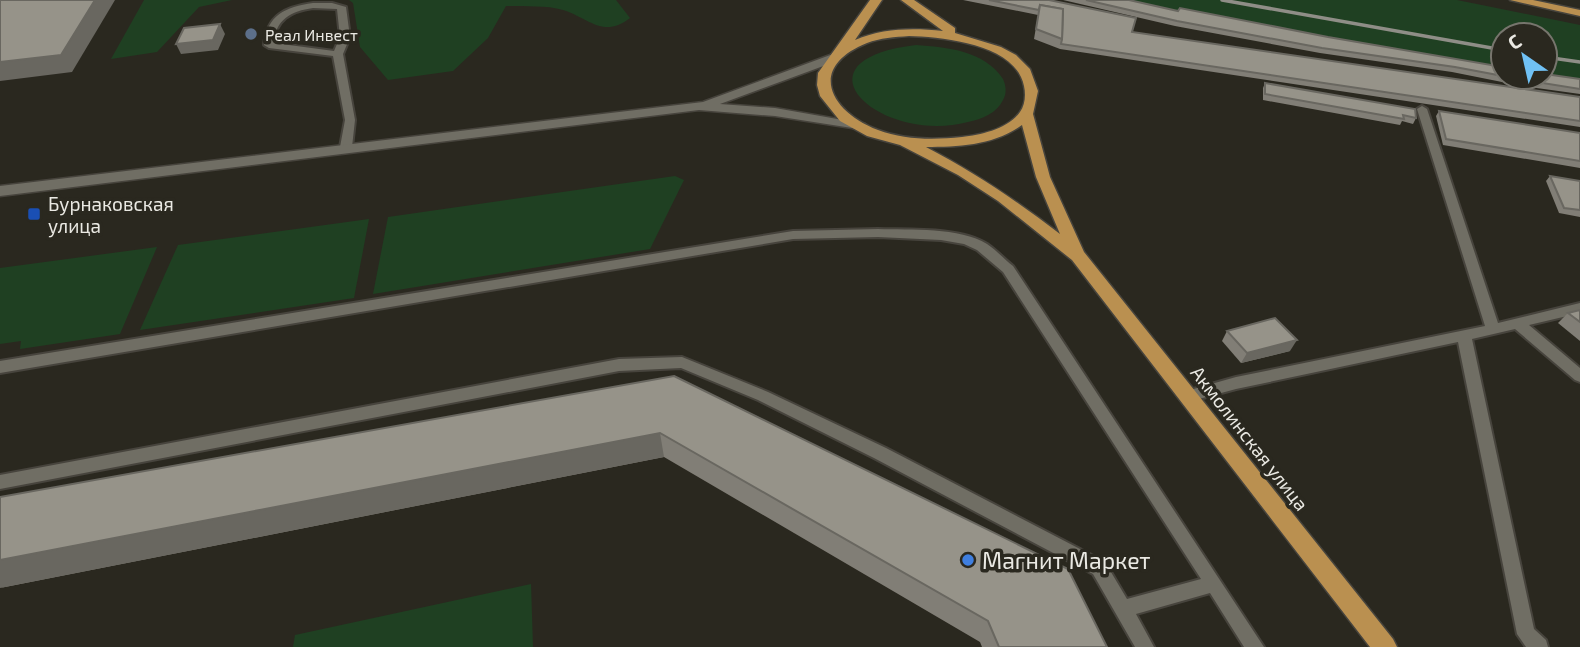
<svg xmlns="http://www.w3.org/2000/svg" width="1580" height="647" font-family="'Exo 2',sans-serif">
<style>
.green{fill:#1f4022}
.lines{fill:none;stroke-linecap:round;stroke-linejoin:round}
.service-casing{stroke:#47443d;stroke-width:4}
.secondary-casing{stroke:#47443d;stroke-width:3}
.primary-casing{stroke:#47443d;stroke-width:3}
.service{fill:#706e64;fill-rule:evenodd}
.secondary{fill:#706e64;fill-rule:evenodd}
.primary{fill:#ba9050;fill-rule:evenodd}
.rail{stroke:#8f8e87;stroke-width:3.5}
.wall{fill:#817e76}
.shaded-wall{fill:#696760}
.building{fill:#969389;stroke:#696760;stroke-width:2}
.service-dot{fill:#5c6f8a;stroke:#2a281f;stroke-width:2.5}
.transit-dot{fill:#1a4fb4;stroke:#2a281f;stroke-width:2.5}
.shop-dot{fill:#3f7fe0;stroke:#2a281f;stroke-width:2.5}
.labels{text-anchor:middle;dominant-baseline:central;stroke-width:7;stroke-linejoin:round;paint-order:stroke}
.far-poi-label{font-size:16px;fill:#eae9e3;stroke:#2a281f;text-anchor:start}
.poi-label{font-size:19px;fill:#eae9e3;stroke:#2a281f;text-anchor:start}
.street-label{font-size:19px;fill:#eae9e3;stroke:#2a281f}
.near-poi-label{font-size:23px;fill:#eae9e3;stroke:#2a281f;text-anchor:start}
</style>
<rect width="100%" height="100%" fill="#2a281f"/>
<!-- green -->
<g class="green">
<path d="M144,0H232L199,7L157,52L111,59Z"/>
<path d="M349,0H616L630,18C603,39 589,18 563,10C546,5 524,7 506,6L488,38L453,71L388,80L360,47L353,3Z"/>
<path d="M1105,0H1457L1580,25V83L1545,77V35H1503V72Z"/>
<path d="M916,45C947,47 985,51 1003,79C1006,85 1007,94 1003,100C997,113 982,119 968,122C880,145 787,60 916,45Z"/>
<path d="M675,176L684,180L650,249L373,294L388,217Z"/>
<path d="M369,219L354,298L140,330L178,245Z"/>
<path d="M157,247L120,334L20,349L21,341L0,344V268Z"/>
<path d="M531,584L533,647H293L295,635Z"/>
</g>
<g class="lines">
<defs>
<g id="service">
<path d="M313,3H332L346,7L350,37L343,54L355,120L352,147L346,150L340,147L345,120L333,56L269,48L264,45C267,15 285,7 313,3ZM313,8L337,9L340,37L334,51L274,43C275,20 291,11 313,8Z"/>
<path d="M1422,106L1427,109L1498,323L1580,303V313L1529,325L1580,368V382L1575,380L1515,329L1472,339L1534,629L1546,640L1548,647H1526L1517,634L1458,342L1236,389L1188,402L1183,400L1180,396L1183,392L1236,377L1485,326L1417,109Z"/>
<path d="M878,229C910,230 960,227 987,244C996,250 1004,259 1013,266L1264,647H1244L1210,593L1136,614L1154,647H1135L1093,574L874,458L758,400L681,368L619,371L0,489V475L619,359L682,357L768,392L886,448L1105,562L1127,599L1201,579L1003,272L977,250L964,244L941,240L878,237L793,239L0,373V361L793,231Z"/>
</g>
<path id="secondary" d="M833,54L837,55V61L720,104L775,108L860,123L865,124V130L775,116L699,110L0,196V186L703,102Z"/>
<g id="primary">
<path d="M870,0H882L855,40C883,28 913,28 943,31L901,0H914L955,28V33L1001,47L1016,55L1030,69L1038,91L1033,114L1050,177L1084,252L1393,639L1397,647H1370L1072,260L998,201L958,175L900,145L867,136L840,121L820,96L817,85L818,73ZM909,36C943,37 1016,44 1024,86C1026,95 1025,105 1020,112C1008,129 981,135 962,137C934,140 904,140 878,130C829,111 807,67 867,43C880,38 895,37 909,36ZM1022,125L1036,177L1060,234C1017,201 974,172 926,147C959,147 995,145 1022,125Z"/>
<path d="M1510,0H1533L1580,10V16Z"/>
</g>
</defs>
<!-- service casing -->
<use href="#service" class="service-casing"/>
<!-- secondary casing -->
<use href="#secondary" class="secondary-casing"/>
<!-- primary casing -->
<use href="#primary" class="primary-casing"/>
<!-- service -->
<use href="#service" class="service"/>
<!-- secondary -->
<use href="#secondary" class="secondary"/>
<!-- primary -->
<use href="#primary" class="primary"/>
<!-- rail -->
<g class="rail">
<path d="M1222,0L1503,50"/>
<path d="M1545,57L1580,62"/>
</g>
</g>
<!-- wall -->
<g class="wall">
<path d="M963,0H1049L1132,32L1580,97V127L1060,49L1034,39L1038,15Z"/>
<path d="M1063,0H1129L1178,11L1503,67V77H1545L1580,79V94L1522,86L1452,72L1320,53L1175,26Z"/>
<path d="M1265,83L1416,118L1413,124L1402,121L1400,125L1263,100V88Z"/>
<path d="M1439,111L1580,133V168L1443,145L1436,116Z"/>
<path d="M1550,176L1580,181V217L1559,213L1546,181Z"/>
<path d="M1580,310V341L1558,323L1568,313Z"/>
<path d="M1227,331L1290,351L1241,363L1222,341Z"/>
<path d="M674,376L1107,647H982L980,642L664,457L0,588Z"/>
</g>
<!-- shaded-wall -->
<g class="shaded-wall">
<path d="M95,0H115L72,72L0,81V62Z"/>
<path d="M220,24L225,34L218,50L181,54L176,44Z"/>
<path d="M1297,340L1290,351L1241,363L1247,353Z"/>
<path d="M660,433L664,457L0,588V560Z"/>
</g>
<!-- building -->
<g class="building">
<path d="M0,0H95L61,55L0,62Z"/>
<path d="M989,0H1049L1136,18L1132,32L1580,97V121L1061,44L1062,39L1063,9L1040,5L1039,10Z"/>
<path d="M1086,0H1129L1178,11L1180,8L1328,37L1503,67V76L1455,67L1322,48L1177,21Z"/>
<path d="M1040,5L1063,9L1062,39L1036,29Z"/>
<path d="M220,24L213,40L176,44L184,28Z"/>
<path d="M1545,74L1580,79V89L1506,77H1545Z"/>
<path d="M1265,83L1415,109L1416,118L1403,115L1404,119L1265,94Z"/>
<path d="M1439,111L1580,133V161L1446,139Z"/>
<path d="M1550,176L1580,181V210L1564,208Z"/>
<path d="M1580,310V322L1568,313Z"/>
<path d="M1275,318L1297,340L1247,353L1227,331Z"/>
<path d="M674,376L1068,569L1107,647H999L988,621L660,433L0,560V497Z"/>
</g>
<!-- markers -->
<circle class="service-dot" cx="251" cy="34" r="7"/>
<rect class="transit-dot" x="27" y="207" width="14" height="14" rx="3.5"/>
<circle class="shop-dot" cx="968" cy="560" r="7"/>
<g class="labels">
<!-- far-poi labels -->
<g class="far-poi-label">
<text x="265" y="34">Реал Инвест</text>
</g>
<!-- poi labels -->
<g class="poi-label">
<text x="48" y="203">Бурнаковская<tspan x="48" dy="22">улица</tspan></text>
</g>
<!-- street labels -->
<g class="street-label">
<text transform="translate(1250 438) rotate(52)">Акмолинская улица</text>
</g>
<!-- near-poi labels -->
<g class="near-poi-label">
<text x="982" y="560">Магнит Маркет</text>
</g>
</g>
<!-- north arrow -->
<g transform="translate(1524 56) rotate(326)"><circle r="33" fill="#2a281f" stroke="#77756d" stroke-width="2"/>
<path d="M0-5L12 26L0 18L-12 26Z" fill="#70c1f4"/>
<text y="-10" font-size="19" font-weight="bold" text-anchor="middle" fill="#eae9e3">С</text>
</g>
</svg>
